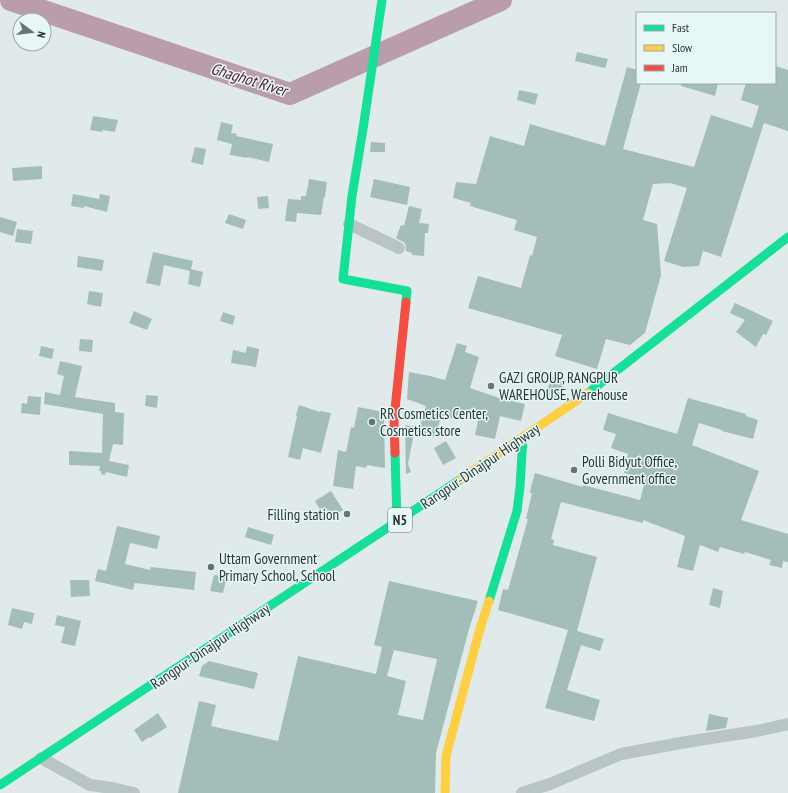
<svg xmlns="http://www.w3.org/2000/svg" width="788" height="793" font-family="'PT Sans Narrow',sans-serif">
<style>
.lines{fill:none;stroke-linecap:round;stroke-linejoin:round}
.river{stroke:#ba9dab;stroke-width:22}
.building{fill:#a3bdb8;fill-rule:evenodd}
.street{stroke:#b9c4c4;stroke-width:12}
.fast{stroke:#16e098;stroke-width:9}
.slow{stroke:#ffcf43;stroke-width:9}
.jam{stroke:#f24e42;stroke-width:9}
.poi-dot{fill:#687473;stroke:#e7f7f8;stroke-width:1.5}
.labels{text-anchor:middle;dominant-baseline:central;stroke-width:3;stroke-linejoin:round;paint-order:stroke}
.shield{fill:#e7f7f8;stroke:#616e6d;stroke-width:1}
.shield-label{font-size:14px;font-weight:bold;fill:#273432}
.poi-label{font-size:15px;fill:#273432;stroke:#e7f7f8;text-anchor:start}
.street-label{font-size:15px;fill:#273432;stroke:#e7f7f8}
.water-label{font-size:16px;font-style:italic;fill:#522035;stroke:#e7f7f8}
</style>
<rect width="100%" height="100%" fill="#e0eaeb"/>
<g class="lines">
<!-- river -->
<path class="river" d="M11,0L290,94L501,0"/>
</g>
<!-- building -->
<g class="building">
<path d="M577,52L608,59L605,68L575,61Z"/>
<path d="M775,66L788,70V131L764,123L721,257L703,251L699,266L683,267L664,261L687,188L670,183L653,184L643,220L657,224L661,275L645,333L630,345L606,339L597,369L555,356L562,335L468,308L478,276L521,288L530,255L532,256L537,237L514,230L517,220L470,206L471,203L453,198L456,182L476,184L490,136L524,146L530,124L605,146L627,67L637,70V83H641L623,149L694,167L711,115L752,128L759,106L741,100L746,83H775Z"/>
<path d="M681,83H718L715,96L681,86Z"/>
<path d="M519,90L538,94L535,105L517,100Z"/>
<path d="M93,116L118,120L115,132L103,130L102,132L90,130Z"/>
<path d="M221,122L233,125L231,133L237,134L236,136L273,144L269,162L247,157V158L230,155L232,144L217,140Z"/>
<path d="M371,142L385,143V152H370Z"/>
<path d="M195,147L206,149L203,165L191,162Z"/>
<path d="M42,166V179L13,181L12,168Z"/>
<path d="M309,179L327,182L325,197H324L321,215L297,213L296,222L285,221L288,199L301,200V196H306Z"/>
<path d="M374,179L410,187L407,205L370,197Z"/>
<path d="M73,194L99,199L100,194L110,196L107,212L84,206V208L71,206Z"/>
<path d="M268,196L269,208L258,209L257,197Z"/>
<path d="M409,206L422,209L419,223L429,224L428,233H425L424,256L412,255V253L406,251V247L405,243L396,238L401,225L404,226Z"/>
<path d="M229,214L246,220L243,229L225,223Z"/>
<path d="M0,217L17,222L13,236L0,232Z"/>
<path d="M17,229L33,231L31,244L15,242Z"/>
<path d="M153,252L193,261L191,269L203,272L200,287L188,284L190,271L164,265L160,286L146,283Z"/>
<path d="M78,256L104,260L102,271L77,267Z"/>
<path d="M89,291L103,293L101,307L87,304Z"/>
<path d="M735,303L773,321L766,335L763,334L756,347L736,332L745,320L730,313Z"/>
<path d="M134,311L152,319L147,330L129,323Z"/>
<path d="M223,312L235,316L233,325L220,321Z"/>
<path d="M80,339L93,340L92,352L79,351Z"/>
<path d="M457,343L467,346L465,352L479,357L470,388L499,398L525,404L521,421L500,416L495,439L475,435L479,416L459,409L456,420L441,415L436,437L418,433L426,406L407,399L409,372L430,376L445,380Z"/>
<path d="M41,346L54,349L52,359L39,356Z"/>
<path d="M247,346L259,349L256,367L231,363L233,350L246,353Z"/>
<path d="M60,361L82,366L75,397L115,403V412L124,413L123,445L113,444L109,461L129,465L127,477L106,472L105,475L101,474V471H99L100,466L69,465V451L102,453L103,414L44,404L45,392L60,395L64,376L57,374Z"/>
<path d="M553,376L566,381L559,397L557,399L545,394Z"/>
<path d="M146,395L158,396L157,408L145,406Z"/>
<path d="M28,396L41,397L40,415L21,413L22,403L27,404Z"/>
<path d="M688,398L746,414V416L758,420L753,439L722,431V430L699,423L692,445L759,471L741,520L788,534V562L783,561L782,568L769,565L771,560L745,552L744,554L720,547L718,552L700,545L693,571L677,567L685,536L643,520V523L561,502L551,539L554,540L553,545L597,557L577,631L604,639L600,651L581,645L567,690L600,700L594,721L545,708L568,630L498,610L503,589L508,590L528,519H526L532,493H530L531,487L535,473L583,487V485L640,500L646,478L624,473L628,454L611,448L616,434L603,430L608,413L677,434Z"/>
<path d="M299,405L320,412V411L331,413L321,453L303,448L300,460L288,457L297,416L296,415Z"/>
<path d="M358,407L384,412V419L385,468L367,465L366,468L356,466L353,489L333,486L338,450L346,452L351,427L354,428Z"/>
<path d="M405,425L415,427L408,464L411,472L406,474Z"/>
<path d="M446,441L456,458L443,465L434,448Z"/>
<path d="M331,491L343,510L332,517L326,508L321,511L315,501Z"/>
<path d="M117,526L160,536L157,549L130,543L125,564L150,570L151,567L196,572L194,590L135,583L133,590L95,581L98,569L106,571Z"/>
<path d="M248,527L274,535L271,545L245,537Z"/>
<path d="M214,575L227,576L223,593L210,591Z"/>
<path d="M70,580H89L90,596L71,597Z"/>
<path d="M389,581L478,601L469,629L436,753L435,793H178L199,701L216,705L211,726L278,741L298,656L376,674L382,647L374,645ZM394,650L437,659L423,720L398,715L406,681L387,676Z"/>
<path d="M713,588L723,591L720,608L709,605Z"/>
<path d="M12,608L34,613L32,624L24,622L22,629L8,625Z"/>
<path d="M57,615L81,621L75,646L61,643L65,627L55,625Z"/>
<path d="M209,661L258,673L254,689L199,676L202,666Z"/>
<path d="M158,713L167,727L150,738L149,737L142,742L134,730Z"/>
<path d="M709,714L728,718L726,728L706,731Z"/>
</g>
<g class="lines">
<!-- street -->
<g class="street">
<path d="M349,224L399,248"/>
<path d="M41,758L90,785L112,788L134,793"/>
<path d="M522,793L550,784L621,754L692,741L757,731L788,724"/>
</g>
<!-- fast -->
<g class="fast">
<path d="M382,0L363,129L352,196L343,279L407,291L406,302"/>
<path d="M588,393L788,237"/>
<path d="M395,453L397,522"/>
<path d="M489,601L517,511L520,487L523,437"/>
<path d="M0,785L461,479"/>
</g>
<!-- slow -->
<g class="slow">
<path d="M461,479L588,393"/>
<path d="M445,793L446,756L479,632L489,601"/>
</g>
<!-- jam -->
<path class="jam" d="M395,453L394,419L406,302"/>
</g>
<!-- markers -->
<g class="poi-dot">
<circle cx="491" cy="386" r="4"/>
<circle cx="372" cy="422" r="4"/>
<circle cx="574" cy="470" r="4"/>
<circle cx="347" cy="514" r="4"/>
<circle cx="211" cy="567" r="4"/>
</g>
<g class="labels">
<!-- shield labels -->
<rect class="shield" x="388" y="508" width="24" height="24" rx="3"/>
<g class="shield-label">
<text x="400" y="520">N5</text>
</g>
<!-- poi labels -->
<g class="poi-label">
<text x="499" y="377">GAZI GROUP, RANGPUR<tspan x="499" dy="17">WAREHOUSE, Warehouse</tspan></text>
<text x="380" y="413">RR Cosmetics Center,<tspan x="380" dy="17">Cosmetics store</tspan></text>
<text x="582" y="461">Polli Bidyut Office,<tspan x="582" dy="17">Government office</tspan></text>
<text x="339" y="514" text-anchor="end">Filling station</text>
<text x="219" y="558">Uttam Government<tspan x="219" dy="17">Primary School, School</tspan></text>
</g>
<!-- street labels -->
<g class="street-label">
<text transform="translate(480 466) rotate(-34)">Rangpur-Dinajpur Highway</text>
<text transform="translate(210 646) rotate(-34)">Rangpur-Dinajpur Highway</text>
</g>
<!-- water labels -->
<g class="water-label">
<text transform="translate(249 79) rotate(17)">Ghaghot River</text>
</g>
</g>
<!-- legend -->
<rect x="636" y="12" width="140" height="72" fill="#e7f7f8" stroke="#9aa9a9"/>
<rect x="644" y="25" width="20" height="6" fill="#16e098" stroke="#9aa9a9"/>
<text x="672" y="32" font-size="12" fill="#273432">Fast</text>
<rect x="644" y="45" width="20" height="6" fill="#ffcf43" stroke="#9aa9a9"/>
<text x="672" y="52" font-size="12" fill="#273432">Slow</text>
<rect x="644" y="65" width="20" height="6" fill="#f24e42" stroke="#9aa9a9"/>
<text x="672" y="72" font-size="12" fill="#273432">Jam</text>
<!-- north arrow -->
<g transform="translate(32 32) rotate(105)"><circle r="19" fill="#e7f7f8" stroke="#9aa9a9"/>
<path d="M0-3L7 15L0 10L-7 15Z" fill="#687473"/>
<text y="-6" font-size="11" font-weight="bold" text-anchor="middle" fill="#273432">N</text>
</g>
</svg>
